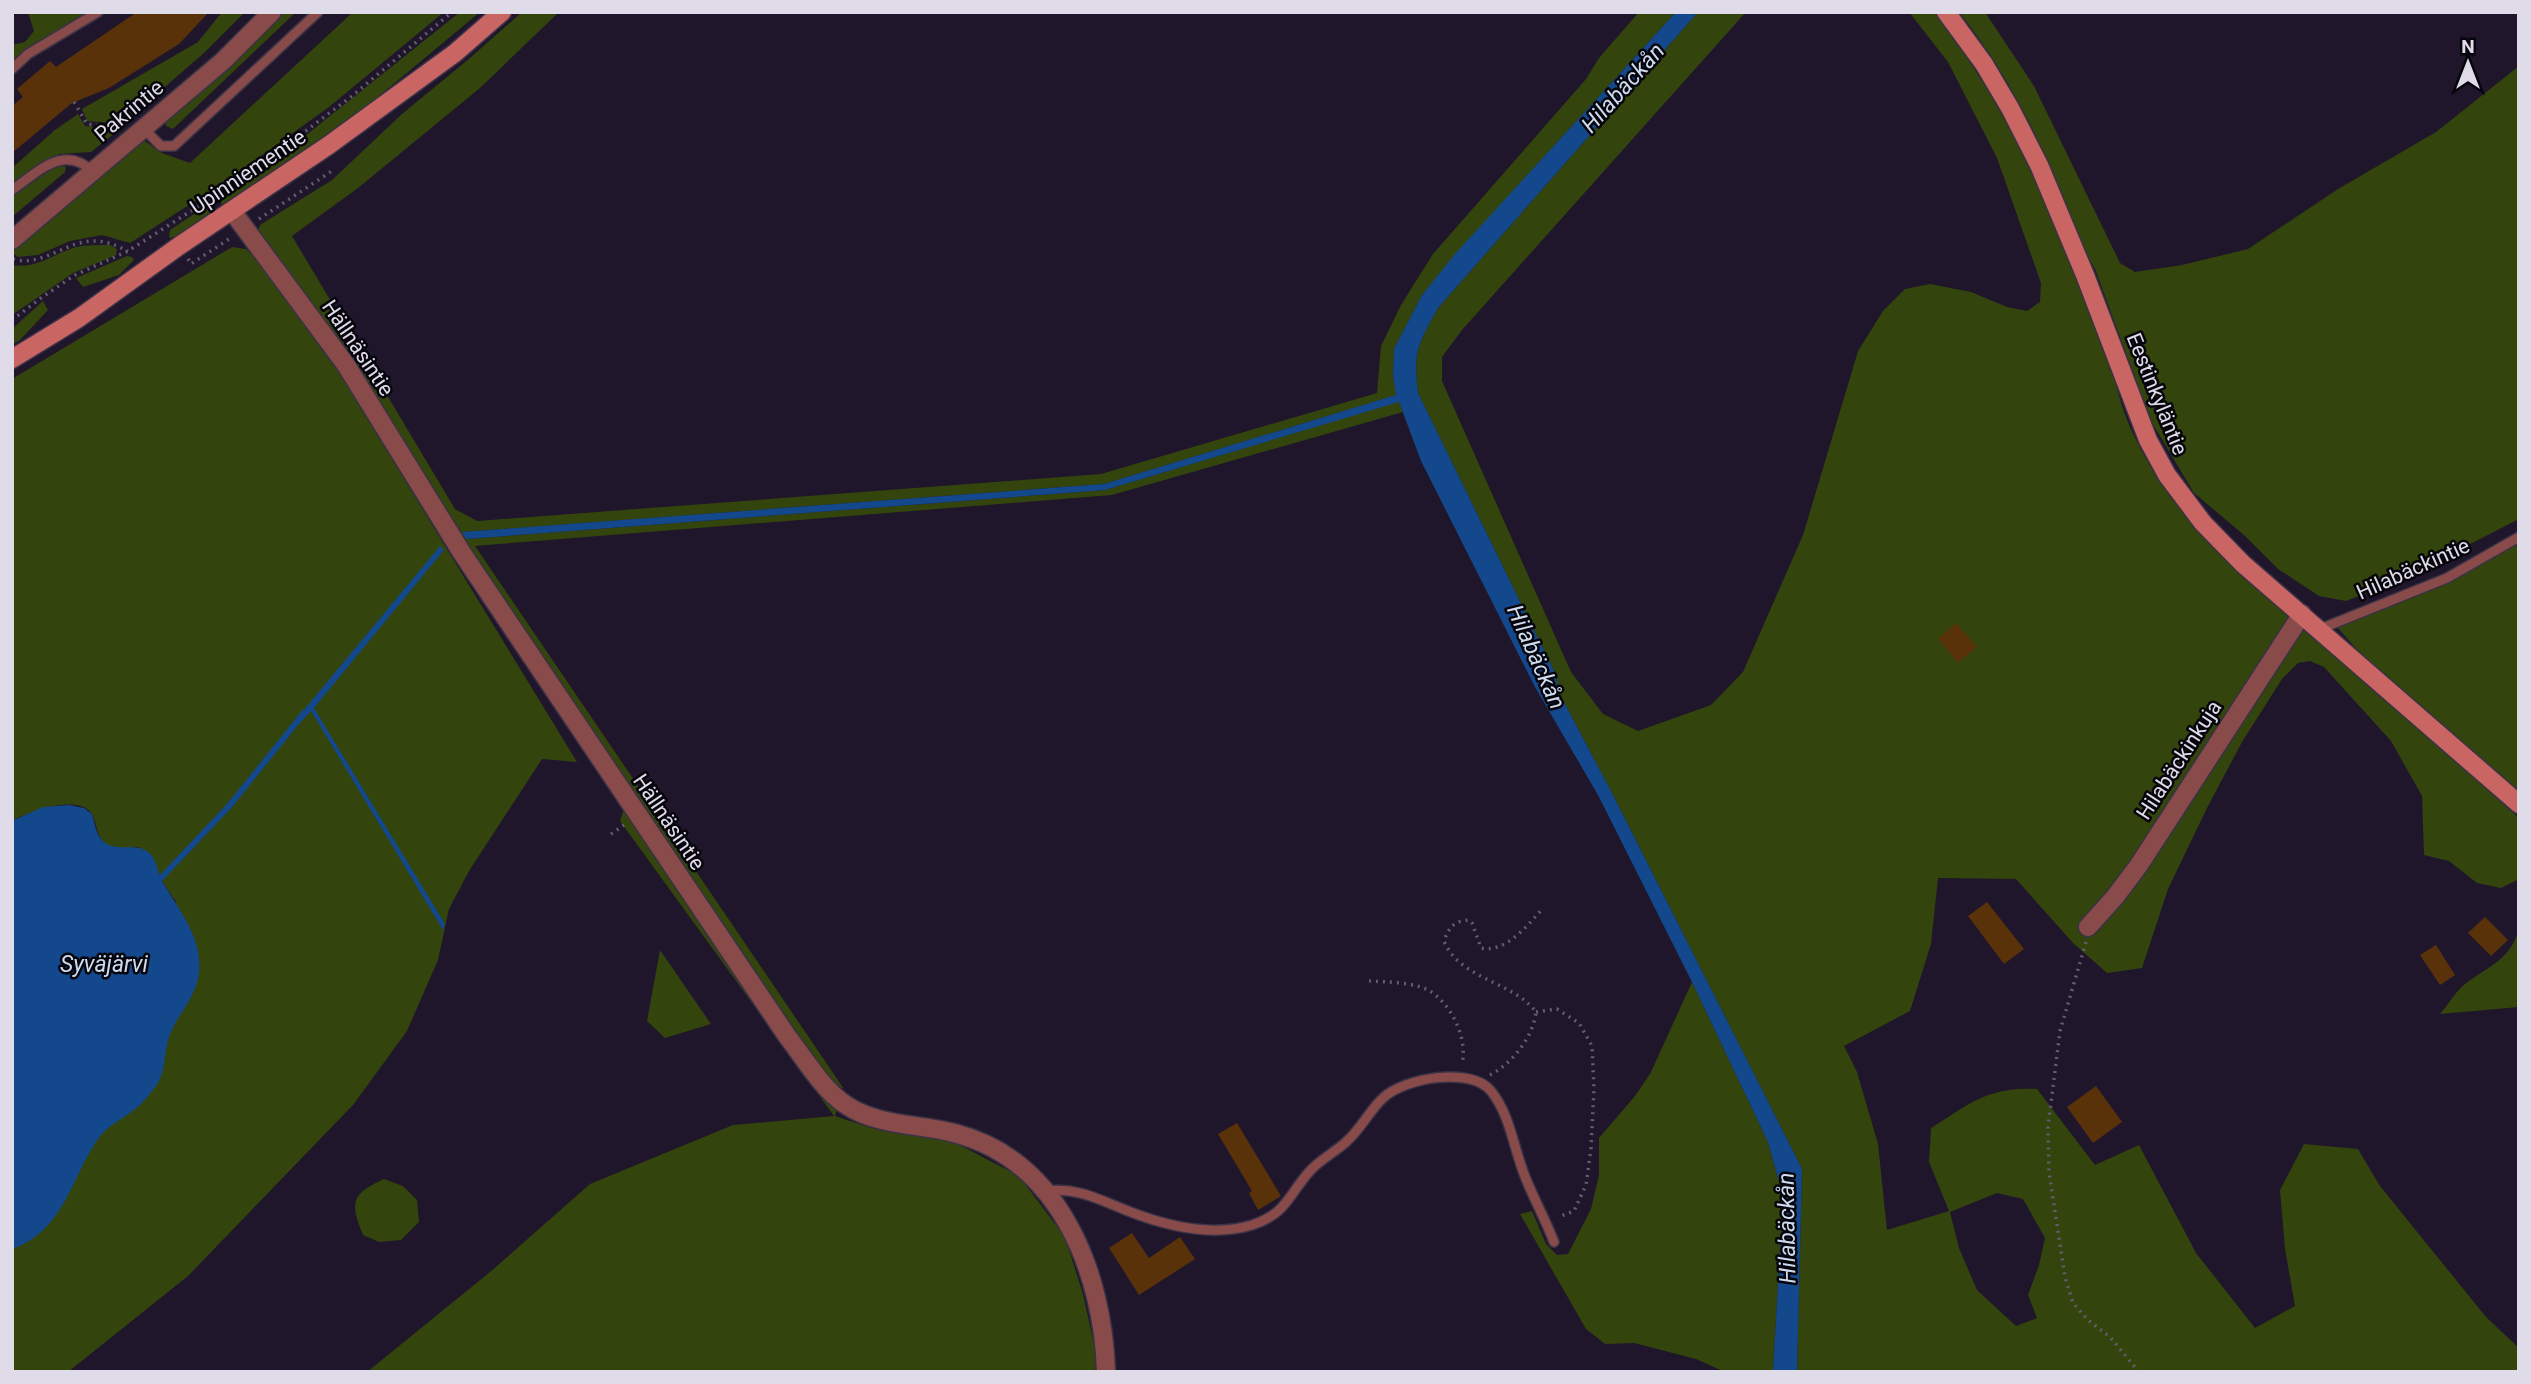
<svg xmlns="http://www.w3.org/2000/svg" width="2531" height="1384" font-family="Roboto,sans-serif">
<style>
.green{fill:#33440c;fill-rule:evenodd}
.water{fill:#14488d}
.lines{fill:none;stroke-linecap:round;stroke-linejoin:round}
.stream{stroke:#14488d;stroke-width:6}
.building{fill:#593209}
.lane-casing{stroke:#3a3246;stroke-width:12}
.street-casing{stroke:#3a3246;stroke-width:21}
.secondary-casing{stroke:#3a3246;stroke-width:21}
.path{stroke:#645c6f;stroke-width:3.5;stroke-dasharray:2 5;stroke-linecap:butt}
.lane{stroke:#894b49;stroke-width:9}
.street{stroke:#894b49;stroke-width:18}
.secondary{stroke:#c96563;stroke-width:18}
.labels{text-anchor:middle;dominant-baseline:central;stroke-width:5;stroke-linejoin:round;paint-order:stroke}
.street-label{font-size:21px;fill:#e0dbe9;stroke:#07050c}
.water-label{font-size:23px;font-style:italic;fill:#cddbef;stroke:#07050c}
</style>
<rect width="100%" height="100%" fill="#1f162b"/>
<!-- green -->
<g class="green">
<path d="M28,12H87L12,61V45L25,42L34,31Z"/>
<path d="M222,12H245L205,52L158,93L147,95L143,99V106L122,124L87,121L82,109L198,42Z"/>
<path d="M278,12H296L173,129L166,126L165,119Z"/>
<path d="M353,12H444L329,107L226,181L130,243L102,235L70,241L38,255L18,257L12,253V249L142,139L162,153L190,163Z"/>
<path d="M460,12H480L372,102L227,208L222,206L220,198L223,195L285,152Z"/>
<path d="M522,12H559L480,88L358,188L292,236L455,509L477,521L1101,474L1377,393L1381,346L1401,305L1433,254L1586,79L1599,58L1639,12H1676L1551,149L1422,295L1394,349L1393,376L1397,395L1104,484L463,532L467,539L1105,490L1399,401L1403,412L1112,495L475,546L844,1089L830,1081L803,1047L257,234L260,225L332,180L402,114L470,58Z"/>
<path d="M1698,12H1746L1462,330L1442,357V381L1571,672L1603,714L1638,731L1711,705L1743,672L1803,535L1858,351L1883,311L1905,289L1930,284L1971,292L2007,307L2027,311L2040,302L2041,283L1997,158L1948,62L1909,12H1934C1995,90 2042,184 2078,277C2088,305 2099,333 2109,361C2116,383 2121,406 2130,427C2147,464 2169,499 2197,528L2519,818V879L2501,888L2477,883L2449,861L2424,855L2422,796L2391,741L2324,667L2310,661L2298,663L2282,679L2242,742L2207,808L2168,889L2142,968L2107,973L2073,943L2016,879L1938,878L1931,944L1910,1011L1844,1046L1857,1072L1878,1144L1887,1230L1949,1211L1929,1162L1931,1128C1969,1104 1989,1086 2037,1089L2095,1165L2139,1145L2196,1253L2255,1328L2295,1306L2285,1249L2280,1190L2304,1144L2358,1149L2380,1186L2486,1317L2519,1348V1372H1797L1802,1169L1611,791L1558,691L1556,675L1418,393C1413,351 1418,344 1438,308ZM1997,1193L2023,1199L2045,1238L2039,1265L2028,1295L2037,1318L2016,1326L1977,1290L1959,1248L1950,1212Z"/>
<path d="M1959,12H1985L2034,86L2120,263L2135,272L2182,265L2248,249L2338,189L2436,132L2519,66V519L2398,581L2346,601L2319,596L2278,569L2244,535L2194,493L2151,421L2095,269C2075,235 2062,198 2047,161C2025,109 1994,56 1959,12Z"/>
<path d="M78,114L85,126L114,129L116,132L91,152L59,154L12,185V168L55,130Z"/>
<path d="M62,166L66,167L65,172L12,217V196L52,169Z"/>
<path d="M206,206L210,207L214,213L188,231L171,238L169,237L170,230Z"/>
<path d="M110,245L117,249L116,255L73,273L12,315V265C37,269 53,254 76,247C87,245 99,245 110,245Z"/>
<path d="M232,247L246,249L269,272L318,338L577,762L542,759L469,871L449,909L438,960L407,1031L353,1105L188,1276L68,1372H12V1248L176,902L139,847C129,848 116,851 107,845C97,838 97,826 93,816C81,792 29,812 12,821V379Z"/>
<path d="M127,256L132,257L134,260L119,275L83,287L76,278Z"/>
<path d="M43,301L48,310L20,340L12,345V329Z"/>
<path d="M2519,543V795L2359,652L2337,627L2455,579Z"/>
<path d="M624,809L808,1075L838,1106L835,1116L868,1127L954,1142L1019,1176L1065,1237L1083,1294L1096,1353L1095,1372H367L490,1272L590,1184L733,1125L834,1116L620,821Z"/>
<path d="M2519,927V1007L2440,1014C2448,1005 2455,992 2465,984C2488,966 2512,960 2519,927Z"/>
<path d="M660,950L711,1024L665,1038L647,1021Z"/>
<path d="M1692,982L1768,1142L1783,1196L1773,1372H1725L1696,1359L1634,1343L1605,1344L1586,1329L1520,1214L1532,1211L1546,1244L1557,1255L1568,1254L1591,1209L1599,1175V1138L1635,1096L1650,1074Z"/>
<path d="M384,1179L403,1186L417,1200L419,1222L401,1240L379,1242L363,1235C349,1201 352,1194 384,1179Z"/>
</g>
<!-- water -->
<g class="water">
<path d="M1676,12H1698L1438,308C1418,344 1413,351 1418,393L1556,675L1558,691L1611,791L1802,1169L1797,1372H1773L1783,1196L1768,1142L1692,982L1598,795L1535,687L1421,461L1399,402L1105,490L466,539L462,532L1104,484L1396,395L1393,376L1394,349L1422,295L1455,254Z"/>
<path d="M440,546L444,550L314,708L445,924L443,930L311,711L302,721L298,717Z"/>
<path d="M69,805L84,808L92,814C94,820 95,828 98,834C110,859 138,837 152,856C157,863 158,873 162,881C180,912 208,944 197,983C191,1002 177,1017 170,1034C164,1049 166,1067 159,1081C155,1088 148,1096 143,1102C130,1116 108,1124 98,1139C71,1178 64,1231 12,1249V821L43,807Z"/>
</g>
<g class="lines">
<!-- stream -->
<path class="stream" d="M161,878L230,805L304,713"/>
</g>
<!-- building -->
<g class="building">
<path d="M137,12H209L179,44L109,88L72,103L12,153V106L23,97L17,89L50,61L56,67Z"/>
<path d="M1956,623L1977,647L1958,663L1938,639Z"/>
<path d="M1987,902L2024,949L2004,964L1968,916Z"/>
<path d="M2485,917L2508,940L2491,956L2468,933Z"/>
<path d="M2436,945L2455,975L2440,985L2420,955Z"/>
<path d="M2096,1086L2122,1122L2093,1143L2067,1107Z"/>
<path d="M1237,1123L1281,1196L1258,1210L1249,1193L1252,1191L1218,1134Z"/>
<path d="M1132,1233L1149,1258L1180,1237L1195,1259L1139,1295L1109,1248Z"/>
</g>
<g class="lines">
<defs>
<g id="lane">
<path d="M12,69L28,54L98,12"/>
<path d="M144,129L161,146H174L318,12"/>
<path d="M12,190C38,172 64,143 93,172"/>
<path d="M2320,629L2447,578L2519,537"/>
<path d="M1047,1191C1077,1187 1100,1200 1128,1211C1166,1226 1212,1237 1252,1225C1286,1214 1288,1196 1309,1172C1319,1160 1334,1153 1346,1142C1361,1129 1369,1111 1383,1098C1404,1078 1471,1066 1491,1091C1511,1116 1514,1151 1526,1179C1535,1201 1546,1221 1554,1242"/>
</g>
<g id="street">
<path d="M232,211L346,365L462,553L787,1036C805,1059 822,1089 846,1105C877,1126 920,1124 954,1133C1060,1160 1103,1273 1106,1372"/>
<path d="M12,240L223,61L272,12"/>
<path d="M2088,927L2115,897L2139,865L2302,614"/>
</g>
<g id="secondary">
<path d="M1946,12L1984,64L2010,108L2039,165L2085,275L2148,440L2167,475L2203,523L2243,564L2519,804"/>
<path d="M12,359L79,318L179,246L329,145L455,53L502,12"/>
</g>
</defs>
<!-- lane casing -->
<use href="#lane" class="lane-casing"/>
<!-- street casing -->
<use href="#street" class="street-casing"/>
<!-- secondary casing -->
<use href="#secondary" class="secondary-casing"/>
<!-- path -->
<g class="path">
<path d="M74,102L87,124L118,128"/>
<path d="M259,219L335,169"/>
<path d="M13,259C41,268 67,240 95,241C107,241 117,246 128,251"/>
<path d="M188,259L191,264L229,239"/>
<path d="M12,320L41,298L75,275L128,251L210,199L287,145L352,96L452,12"/>
<path d="M611,834L624,825"/>
<path d="M2086,942L2060,1031L2048,1127L2049,1172L2065,1277L2073,1303L2088,1320L2110,1337L2139,1372"/>
<path d="M1369,981C1386,982 1415,982 1430,991C1452,1005 1468,1039 1462,1064"/>
<path d="M1536,1012L1557,1009L1579,1023L1592,1046L1594,1089L1591,1148L1586,1185L1574,1211L1558,1217"/>
<path d="M1490,1075C1513,1063 1533,1037 1536,1012C1513,981 1460,980 1444,941C1449,927 1454,921 1469,920L1472,923L1481,948C1505,954 1529,924 1543,908"/>
</g>
<!-- lane -->
<use href="#lane" class="lane"/>
<!-- street -->
<use href="#street" class="street"/>
<!-- secondary -->
<use href="#secondary" class="secondary"/>
</g>
<g class="labels">
<!-- street labels -->
<g class="street-label">
<text transform="translate(129 111) rotate(-40)">Pakrintie</text>
<text transform="translate(248 172) rotate(-34)">Upinniementie</text>
<text transform="translate(358 348) rotate(56)">Hällnäsintie</text>
<text transform="translate(2157 394) rotate(68)">Eestinkyläntie</text>
<text transform="translate(2413 569) rotate(-24)">Hilabäckintie</text>
<text transform="translate(2179 760) rotate(-57)">Hilabäckinkuja</text>
<text transform="translate(669 822) rotate(56)">Hällnäsintie</text>
</g>
<!-- water labels -->
<g class="water-label">
<text transform="translate(1623 88) rotate(-48)">Hilabäckån</text>
<text transform="translate(1536 657) rotate(66)">Hilabäckån</text>
<text x="104" y="964">Syväjärvi</text>
<text transform="translate(1787 1228) rotate(-91)">Hilabäckån</text>
</g>
</g>
<!-- border -->
<rect width="2531" height="1384" fill="none" stroke="#e0dbe9" stroke-width="28"/>
<!-- north arrow -->
<g transform="translate(2468 63)" stroke="#07050c" stroke-width="5" paint-order="stroke">
<path d="M0-5L12 26L0 18L-12 26Z" fill="#e0dbe9"/>
<text y="-10" font-size="19" font-weight="bold" text-anchor="middle" fill="#e0dbe9">N</text>
</g>
</svg>
